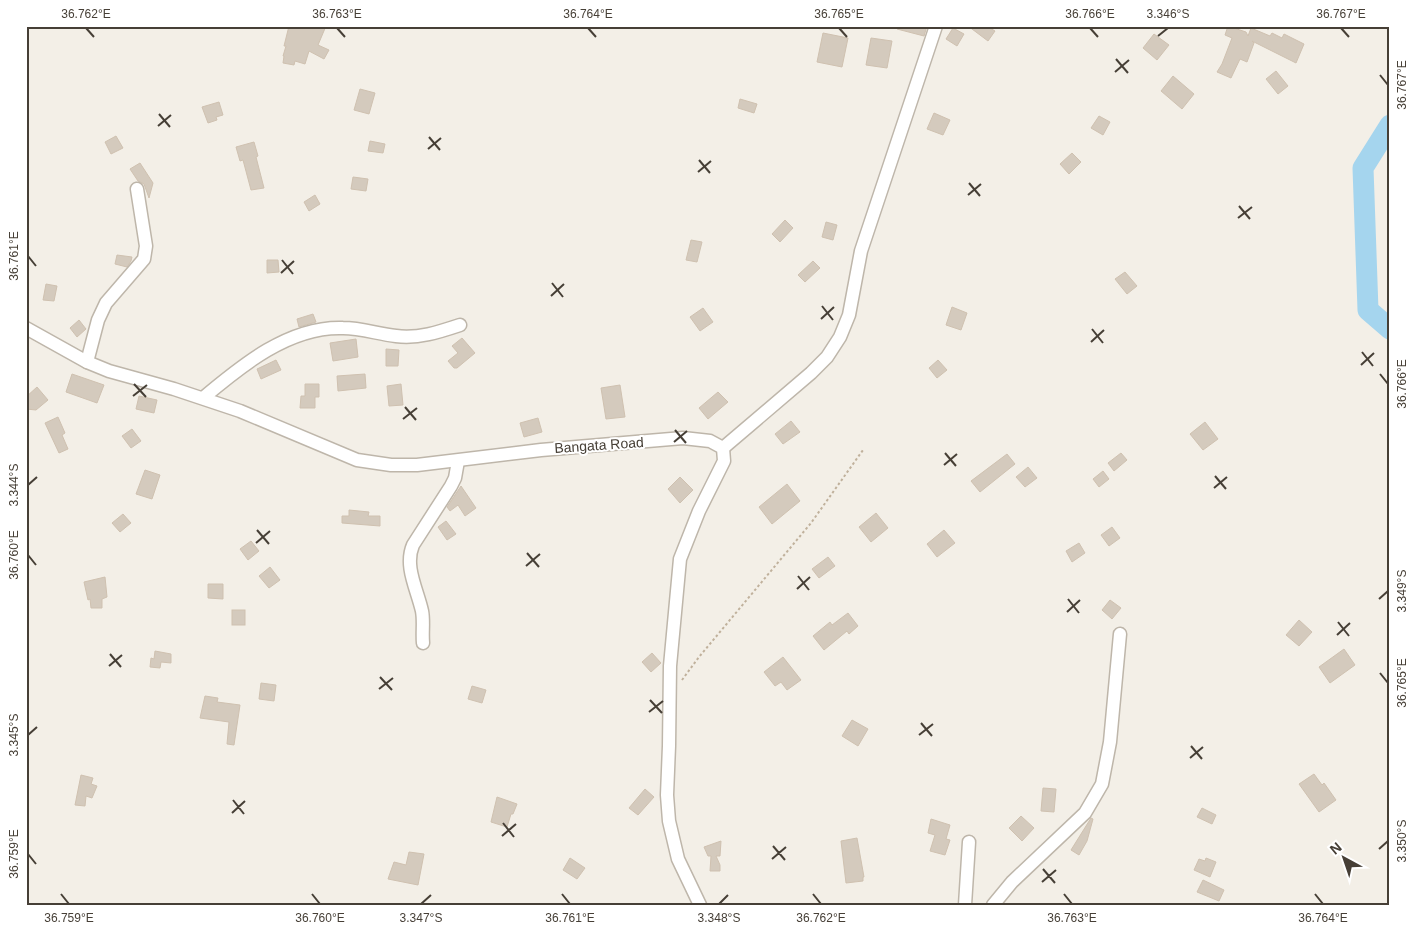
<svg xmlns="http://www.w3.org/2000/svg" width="1416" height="931" font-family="Arial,sans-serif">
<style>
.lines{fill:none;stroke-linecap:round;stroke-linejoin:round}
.river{stroke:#a5d5ee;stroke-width:21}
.building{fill:#d4cabd;stroke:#cfc1b0}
.minor-casing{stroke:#beb6aa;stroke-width:15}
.path{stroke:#c0b19c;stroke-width:2;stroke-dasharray:2.5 2.5;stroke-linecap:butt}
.minor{stroke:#fff;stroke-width:12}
.ticks{fill:none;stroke:#463f36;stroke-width:2}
.labels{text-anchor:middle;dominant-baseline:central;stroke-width:4;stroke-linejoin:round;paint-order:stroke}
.street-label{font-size:14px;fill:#463f36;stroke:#fff}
.neatline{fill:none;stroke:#463f36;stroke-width:2}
.ticks-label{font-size:12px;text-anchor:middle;fill:#463f36}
</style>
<rect width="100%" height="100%" fill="#f3efe7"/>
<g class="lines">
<!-- river -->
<path class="river" d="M1390,125L1363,168L1368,310L1390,329"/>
</g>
<!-- building -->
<g class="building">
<path d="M289,26H326L318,45L329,50L324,59L309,51L305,64L295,61L294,65L283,63L284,56H283L286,46H284Z"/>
<path d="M898,26H927L924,36L897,29Z"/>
<path d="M968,26H987L995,31L988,41Z"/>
<path d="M1228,26L1246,32L1248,36L1251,28L1270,36L1272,33L1282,38L1284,34L1304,44L1296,63L1252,41L1254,43L1247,62L1240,59L1231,78L1217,72L1222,64L1232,38L1225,35Z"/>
<path d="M953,28L964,34L957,46L946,39Z"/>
<path d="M823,33L848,38L842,67L817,62Z"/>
<path d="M1154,34L1169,45L1157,60L1143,48Z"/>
<path d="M871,38L892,41L887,68L866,65Z"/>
<path d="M1276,71L1288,86L1278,94L1266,79Z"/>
<path d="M1173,76L1194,94L1182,109L1161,91Z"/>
<path d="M360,89L375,93L369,114L354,110Z"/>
<path d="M740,99L757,104L754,113L738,108Z"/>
<path d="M219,102L223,115L216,117L217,120L208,123L202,107Z"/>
<path d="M934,113L950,120L943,135L927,129Z"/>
<path d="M1099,116L1110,122L1103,135L1091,128Z"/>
<path d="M116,136L123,148L111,154L105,142Z"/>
<path d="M370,141L385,144L383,153L368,151Z"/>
<path d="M254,142L258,156L256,157L264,188L251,190L243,160L240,161L236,147Z"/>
<path d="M1072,153L1081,162L1069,174L1060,164Z"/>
<path d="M140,163L153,183L149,198L144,184L138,181L130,169Z"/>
<path d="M353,177L368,179L366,191L351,189Z"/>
<path d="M315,195L320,204L309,211L304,202Z"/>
<path d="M785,220L793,228L780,242L772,234Z"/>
<path d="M826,222L837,225L833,240L822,237Z"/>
<path d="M691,240L702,242L697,262L686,260Z"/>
<path d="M117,255L132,257L131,261L127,267L115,264Z"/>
<path d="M267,260H278L279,272L267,273Z"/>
<path d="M813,261L820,268L805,282L798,275Z"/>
<path d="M1125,272L1137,286L1127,294L1115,279Z"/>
<path d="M46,284L57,286L54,301L43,300Z"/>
<path d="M952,307L967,313L961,330L946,325Z"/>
<path d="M703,308L713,322L700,331L690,317Z"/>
<path d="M313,314L316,322L299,327L297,319Z"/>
<path d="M79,320L86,329L77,337L70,328Z"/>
<path d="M462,338L475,353L457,368H454L448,361L458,353L452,346Z"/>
<path d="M356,339L358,357L333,361L330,343Z"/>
<path d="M386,349L399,350L398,366H386Z"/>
<path d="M276,360L281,370L261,379L257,369Z"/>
<path d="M938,360L947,370L937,378L929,368Z"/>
<path d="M72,374L104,385L97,403L66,392Z"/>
<path d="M365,374L366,388L338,391L337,376Z"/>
<path d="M305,384H319V397H315V408H300L301,396H305Z"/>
<path d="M401,384L403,405L389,406L387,386Z"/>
<path d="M620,385L625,417L606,419L601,388Z"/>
<path d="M37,387L48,400L36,410L26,409V397Z"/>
<path d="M718,392L728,402L708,419L699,408Z"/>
<path d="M139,396L157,400L154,413L136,409Z"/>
<path d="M58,417L65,433L62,435L68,449L59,453L45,423Z"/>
<path d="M538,418L542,432L524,437L520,423Z"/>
<path d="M791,421L800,432L783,444L775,434Z"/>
<path d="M1205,422L1218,439L1203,450L1190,434Z"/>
<path d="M132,429L141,441L131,448L122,436Z"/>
<path d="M1121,453L1127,460L1114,471L1108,463Z"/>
<path d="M1007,454L1015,464L980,492L971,481Z"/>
<path d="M1028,467L1037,478L1025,487L1016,477Z"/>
<path d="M145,470L160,475L152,499L136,494Z"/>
<path d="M1103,471L1109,479L1099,487L1093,479Z"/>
<path d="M680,477L693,490L680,503L668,489Z"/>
<path d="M787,484L800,501L772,524L759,507Z"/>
<path d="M461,486L476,508L465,516L458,505L450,511L447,507Z"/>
<path d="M349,510L369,512L368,516H380V526L342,523V516H349Z"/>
<path d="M876,513L888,528L871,542L859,527Z"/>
<path d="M123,514L131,523L120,532L112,523Z"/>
<path d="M446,521L456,534L447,540L438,527Z"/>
<path d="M1112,527L1120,538L1109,546L1101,535Z"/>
<path d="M944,530L955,543L937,557L927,544Z"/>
<path d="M251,541L259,551L248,560L240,549Z"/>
<path d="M1079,543L1085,553L1072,562L1066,551Z"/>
<path d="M828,557L835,566L819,578L812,569Z"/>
<path d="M270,567L280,580L269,588L259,576Z"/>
<path d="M105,577L107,597L102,599V608H91L90,599L88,600L84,582Z"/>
<path d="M208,584H223V599L208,598Z"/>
<path d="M1110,600L1121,608L1112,619L1102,610Z"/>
<rect x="232" y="610" width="13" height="15"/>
<path d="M848,613L858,626L849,634L847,631L824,650L813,636L830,622L832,625Z"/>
<path d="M1299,620L1312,632L1299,646L1286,635Z"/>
<path d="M1344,649L1355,665L1330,683L1319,667Z"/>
<path d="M155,651L171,654V663L161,662L160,668L150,667L151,658L154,659Z"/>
<path d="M652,653L661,663L651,672L642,662Z"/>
<path d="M783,657L801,680L787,690L781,682L775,686L764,672Z"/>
<path d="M261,683L276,685L274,701L259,699Z"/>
<path d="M472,686L486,690L482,703L468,699Z"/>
<path d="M205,696L218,698L217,702L240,705L234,745L227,744L229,722L200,718Z"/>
<path d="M852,720L868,729L858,746L842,736Z"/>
<path d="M1314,774L1322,785L1324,783L1336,800L1319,812L1299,784Z"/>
<path d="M81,775L93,778L91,784L97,786L92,798L86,796L85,806L75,805Z"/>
<path d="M1043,788L1056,789L1054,812L1041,811Z"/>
<path d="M645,789L654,797L638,815L629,808Z"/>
<path d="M497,797L517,804L513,814H511L507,827L491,822Z"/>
<path d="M1202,808L1216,815L1212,824L1197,817Z"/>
<path d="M1021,816L1034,828L1022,841L1009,828Z"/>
<path d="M1091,818L1093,819L1087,841L1079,855L1071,850Z"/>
<path d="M931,819L950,825L946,839L950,840L945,855L930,851L935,835L928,833Z"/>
<path d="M857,838L864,877H863V881L846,883L841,841Z"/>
<path d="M721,841L720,856H716L720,865V871H710L711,856H708L704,847Z"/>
<path d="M409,852L424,854L418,885L388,879L394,862L406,865Z"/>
<path d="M570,858L585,868L577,879L563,870Z"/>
<path d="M1206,858L1216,862L1210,877L1194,870L1199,859L1205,861Z"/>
<path d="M1203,880L1224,890L1219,901L1197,892Z"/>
</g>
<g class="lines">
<defs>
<g id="minor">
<path d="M26,328L87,362L109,371L174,389L240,411L357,460L391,465H417L541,450L683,438L710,441L723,448L724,461L699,511L680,559L670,666L669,746L667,795L669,821L678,859L700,905"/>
<path d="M87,362L98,320L106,303L144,259L146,246L137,189"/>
<path d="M203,398C241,366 289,326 343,328C361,328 378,334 396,336C418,339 439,332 460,325"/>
<path d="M723,448L811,373L827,357L840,337L849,315L861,251L936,26"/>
<path d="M423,643C422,632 424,621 422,611C417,589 404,566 413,545L451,486L455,478L458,461"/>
<path d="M965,905L969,842"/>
<path d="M993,905L1012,882L1085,813L1102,784L1110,742L1120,634"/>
</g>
</defs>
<!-- minor casing -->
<use href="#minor" class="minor-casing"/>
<!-- path -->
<path class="path" d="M682,680L699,657L811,523L863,450"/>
<!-- minor -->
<use href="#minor" class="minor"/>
</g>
<!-- ticks -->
<path class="ticks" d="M86,28L94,37M337,28L345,37M588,28L596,37M839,28L847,37M1090,28L1098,37M1341,28L1349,37M1158,36L1168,28M1116,59L1128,73M1115,72L1129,60M1380,75L1388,85M159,114L170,127M158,126L171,115M429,137L440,150M428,149L441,138M699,160L710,173M698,172L711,161M969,183L980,196M968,195L981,184M1239,206L1250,219M1238,218L1252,207M28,256L36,266M282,260L293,274M281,273L294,261M552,283L563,297M551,296L564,284M822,306L833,320M821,319L834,307M1092,329L1103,343M1091,342L1104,330M1362,352L1373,366M1361,365L1374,353M1380,374L1388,384M134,384L146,397M133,396L147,385M405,407L416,420M403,419L417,408M675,430L686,443M674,442L687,431M945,453L956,466M944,465L957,454M1215,476L1226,489M28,485L37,477M1214,488L1227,477M257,530L269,544M256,543L270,531M527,553L539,567M28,555L36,565M526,566L540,554M798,576L809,590M797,589L810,577M1068,599L1079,613M1379,599L1388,591M1067,612L1080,600M1338,622L1349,636M1337,635L1350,623M110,654L121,667M109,666L122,655M1380,673L1388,683M380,677L392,690M379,689L393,678M650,700L662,713M649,712L663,701M921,723L932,736M28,735L37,727M919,735L933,724M1191,746L1202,759M1190,758L1203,747M233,800L244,814M232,813L245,801M503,823L514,837M502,836L516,824M773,846L785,860M1379,849L1388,841M28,854L36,864M772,859L786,847M1043,869L1055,883M1042,882L1056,870M61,894L69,904M312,894L320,904M562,894L570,904M813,894L821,904M1064,894L1072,904M1315,894L1323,904M421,904L431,895M719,904L728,895"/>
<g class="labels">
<!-- street labels -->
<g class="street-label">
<text transform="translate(599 445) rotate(-4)">Bangata Road</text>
</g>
</g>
<!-- border -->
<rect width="1416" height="931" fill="none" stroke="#ffffff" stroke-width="55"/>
<!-- north arrow -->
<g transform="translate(1344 858) rotate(320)" stroke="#ffffff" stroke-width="4" paint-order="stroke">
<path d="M0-4L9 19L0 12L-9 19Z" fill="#463f36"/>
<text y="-8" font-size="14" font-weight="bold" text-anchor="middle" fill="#463f36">N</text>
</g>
<rect x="28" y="28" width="1360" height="876" class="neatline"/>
<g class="ticks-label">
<text x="86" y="18">36.762°E</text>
<text x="337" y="18">36.763°E</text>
<text x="588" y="18">36.764°E</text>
<text x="839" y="18">36.765°E</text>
<text x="1090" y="18">36.766°E</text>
<text x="1168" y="18">3.346°S</text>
<text x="1341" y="18">36.767°E</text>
<text transform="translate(1402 85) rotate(-90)" y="4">36.767°E</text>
<text transform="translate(14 256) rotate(-90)" y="4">36.761°E</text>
<text transform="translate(1402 384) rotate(-90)" y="4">36.766°E</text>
<text transform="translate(14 485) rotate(-90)" y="4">3.344°S</text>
<text transform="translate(14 555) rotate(-90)" y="4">36.760°E</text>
<text transform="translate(1402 591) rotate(-90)" y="4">3.349°S</text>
<text transform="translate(1402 683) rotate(-90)" y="4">36.765°E</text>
<text transform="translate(14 735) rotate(-90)" y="4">3.345°S</text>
<text transform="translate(1402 841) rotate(-90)" y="4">3.350°S</text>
<text transform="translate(14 854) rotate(-90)" y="4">36.759°E</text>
<text x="69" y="922">36.759°E</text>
<text x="320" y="922">36.760°E</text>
<text x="421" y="922">3.347°S</text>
<text x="570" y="922">36.761°E</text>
<text x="719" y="922">3.348°S</text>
<text x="821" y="922">36.762°E</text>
<text x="1072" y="922">36.763°E</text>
<text x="1323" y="922">36.764°E</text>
</g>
</svg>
